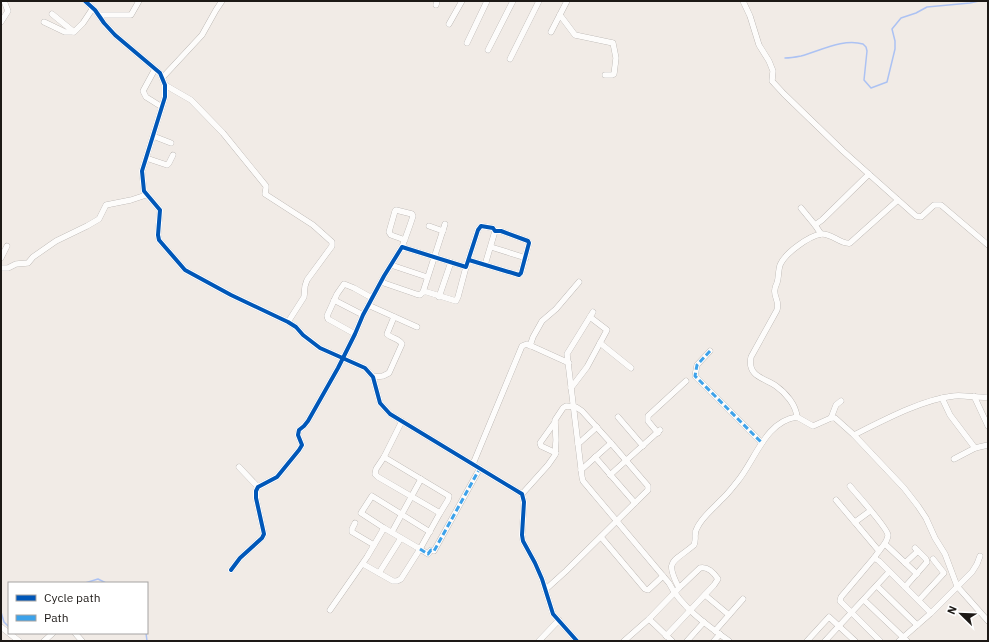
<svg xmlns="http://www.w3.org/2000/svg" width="989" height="642" font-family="'IBM Plex Sans',sans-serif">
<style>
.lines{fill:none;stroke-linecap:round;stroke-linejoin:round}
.stream{stroke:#acc2f3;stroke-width:1.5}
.minor-casing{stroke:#aaa5a1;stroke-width:6}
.minor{stroke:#fdfcfb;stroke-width:5.5}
.quiet{stroke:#3da2ea;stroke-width:3;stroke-dasharray:6 3;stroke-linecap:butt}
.cycleway-casing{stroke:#fff;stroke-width:6}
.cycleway{stroke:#0057b8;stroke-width:4}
</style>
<rect width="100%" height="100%" fill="#f1ebe6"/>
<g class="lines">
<!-- stream -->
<g class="stream">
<path d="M785,58C790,58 796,57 801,56C820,51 843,38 863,44L866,47L867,51L864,80L871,88L887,82L895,49V41L892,29L901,18L916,13L927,7L970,3L979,1"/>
<path d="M85,583L98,579L106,583"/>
<path d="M1,612L4,622L9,627"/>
<path d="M146,633L147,641"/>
</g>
<defs>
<g id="minor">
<path d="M85,1L95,10L104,23L115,35L160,73L165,85V97L142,171L144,191L160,210L158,235L159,240L185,270L231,295L288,322L296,327L303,335L320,348L365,368L373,377L380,403L390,414L522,494L524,502L522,535L523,541L535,563L542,579L553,614L577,641"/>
<path d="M743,1L750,16L759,45L769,61L773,71L772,81L784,94L843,151L916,216L921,217L934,205H941L988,245"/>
<path d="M436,5L437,1"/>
<path d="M52,14L74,32L83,23L93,8"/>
<path d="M99,15H131L139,1"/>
<path d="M560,15L575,35L613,43L616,58L614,74L612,75H605"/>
<path d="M1,22L8,11L4,1"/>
<path d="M44,22L65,32H73"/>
<path d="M449,24L462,1"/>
<path d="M551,32L567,1"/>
<path d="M467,43L487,1"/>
<path d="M488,50L513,1"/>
<path d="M510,59L539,1"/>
<path d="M155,69L143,91L146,97L162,107"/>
<path d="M163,77L202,35L216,10L222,1"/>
<path d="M165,85L191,100L223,133L266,186V188L265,194L313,225L332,242V246L307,280L305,286L304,297L288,322"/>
<path d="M153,136L171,143"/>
<path d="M146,158L167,165L169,163L173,155"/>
<path d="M801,208L815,225"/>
<path d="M429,226L443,231"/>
<path d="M821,234L815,225L822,220L869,174"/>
<path d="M402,247C406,236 410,226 413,216L412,214L396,210L395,211L389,232L391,235L405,240"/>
<path d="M491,247L526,258"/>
<path d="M1,258L7,246"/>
<path d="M391,265L427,277"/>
<path d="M485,265L495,231"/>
<path d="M1,268H8L16,264L28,263L33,257L56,241L87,226L99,219L106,205L131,200L146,195"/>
<path d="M381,282L416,294L420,295L423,292H427L456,301L458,297L466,267"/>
<path d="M423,292L445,224"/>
<path d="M439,297L451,262"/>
<path d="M334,300L363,315"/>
<path d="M368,305L417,327"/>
<path d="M593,312L567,354L582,477L583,481L669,583C680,606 708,626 729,641"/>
<path d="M355,334L328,319L327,316L337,294L344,284L354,288L372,298"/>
<path d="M600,343L631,368"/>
<path d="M530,346L533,337L542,321L556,309L579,282"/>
<path d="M710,351L697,365L695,376L762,443"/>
<path d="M373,377L383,376L389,373L402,344C400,339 391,338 387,334L394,317"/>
<path d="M571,388L587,367L607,330L590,317"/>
<path d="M974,396L988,426"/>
<path d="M942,398L950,415L975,448"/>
<path d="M618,417L643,446"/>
<path d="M797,417C796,405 786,393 776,386C765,378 747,377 751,357L777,310C780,301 773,296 775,289C775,287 776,285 777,283C779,277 778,271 780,265C785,253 809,236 821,234C832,233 841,245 850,243L898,200"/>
<path d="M831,418L836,405L841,401"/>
<path d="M555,422L540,443L541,446L556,453"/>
<path d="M658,433L648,421V416L686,381"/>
<path d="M854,435L904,488L918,506L926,518L935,538L945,554L957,586L988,621"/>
<path d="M578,444L597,427"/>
<path d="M384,457L449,496L448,500L440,513"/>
<path d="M595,457L635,503"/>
<path d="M954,459L975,448L988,445"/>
<path d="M473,464L522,346L527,344L569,363"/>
<path d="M239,467L258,487"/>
<path d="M610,475L660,430"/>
<path d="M850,486C857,495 887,527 888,535C888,541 882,547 879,551"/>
<path d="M522,494L548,465L555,455L556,440L555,420L563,408L566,406L576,407L582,411L611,443"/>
<path d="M836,500L879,551L874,558L879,561L931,613L899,641"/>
<path d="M855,522L870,511"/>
<path d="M355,523L352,529V532L374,545"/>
<path d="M384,528L361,513L372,496L430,532"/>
<path d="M392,532L421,479"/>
<path d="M601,537L645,589L648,590L663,576"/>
<path d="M885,544L917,574"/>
<path d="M874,558L841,597L840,601L880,641"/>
<path d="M905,563L918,551"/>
<path d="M363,564L393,581H397L401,579L420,549L428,554L431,550L434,551L480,468"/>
<path d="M231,570L240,558L262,538L264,534L256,498V491L258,487L277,477L299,450L302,445L298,435L299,430L304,426L308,421L338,368L355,334L363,315L384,276L402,247L466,267L478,230L481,226L493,228L495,231H501L528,241L529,243L521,273L519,275L469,260"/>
<path d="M379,573L401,538"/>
<path d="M877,586L917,625"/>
<path d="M905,587L927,562L926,559L915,548"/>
<path d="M545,590L566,571L648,490V486L611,443L581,470"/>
<path d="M705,595L729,615"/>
<path d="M864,600L907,641"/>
<path d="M919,600L944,573L933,559"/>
<path d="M330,610L367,557L384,528L420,549L440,513L378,477L375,474L376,469L384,457L402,421"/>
<path d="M931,613L972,572L977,564L980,556"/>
<path d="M649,619L672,641"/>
<path d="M1,627L19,641"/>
<path d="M715,631L743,599"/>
<path d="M75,633L82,641"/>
<path d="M666,636L714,585L718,579C714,573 707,566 700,568L679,588"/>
<path d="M44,641L53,633"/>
<path d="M539,641L559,620"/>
<path d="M624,641L649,619L679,588C664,559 673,563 694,545C697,539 693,534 697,528C702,517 713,509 721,500C727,495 732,488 737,482C755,461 765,421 797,417L813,426L831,418H835L854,435C882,421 923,399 954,396C965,395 977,398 988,397"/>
<path d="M687,641L704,622"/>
<path d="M714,641L720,634"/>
<path d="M807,641L829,617L855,641"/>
<path d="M825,641L889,572"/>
</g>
</defs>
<!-- minor casing -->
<use href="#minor" class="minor-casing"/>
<!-- minor -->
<use href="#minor" class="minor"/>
<!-- quiet -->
<g class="quiet">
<path d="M710,351L697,365L695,376L762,443"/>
<path d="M420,549L428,554L431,550L434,551L480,468"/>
</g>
<defs>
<g id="cycleway">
<path d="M85,1L95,10L104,23L115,35L160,73L165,85V97L142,171L144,191L160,210L158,235L159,240L185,270L231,295L288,322L296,327L303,335L320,348L365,368L373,377L380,403L390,414L522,494L524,502L522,535L523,541L535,563L542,579L553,614L577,641"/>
<path d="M231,570L240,558L262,538L264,534L256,498V491L258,487L277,477L299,450L302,445L298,435L299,430L304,426L308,421L338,368L355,334L363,315L384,276L402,247L466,267L478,230L481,226L493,228L495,231H501L528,241L529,243L521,273L519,275L469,260"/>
</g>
</defs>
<!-- cycleway casing -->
<use href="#cycleway" class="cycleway-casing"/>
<!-- cycleway -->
<use href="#cycleway" class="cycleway"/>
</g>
<!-- border -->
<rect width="989" height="642" fill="none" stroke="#1d1916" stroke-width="4"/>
<!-- legend -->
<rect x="8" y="582" width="140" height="52" fill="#ffffff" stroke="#a5a3a2"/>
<rect x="16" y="595" width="20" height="6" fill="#0057b8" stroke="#a5a3a2"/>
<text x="44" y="602" font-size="12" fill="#1d1916">Cycle path</text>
<rect x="16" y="615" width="20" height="6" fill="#3da2ea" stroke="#a5a3a2"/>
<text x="44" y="622" font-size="12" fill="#1d1916">Path</text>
<!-- north arrow -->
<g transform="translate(961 614) rotate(293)" stroke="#ffffff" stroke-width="3" paint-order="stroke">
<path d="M0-3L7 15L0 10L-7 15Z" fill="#1d1916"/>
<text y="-6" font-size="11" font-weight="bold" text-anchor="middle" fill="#1d1916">N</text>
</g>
</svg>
